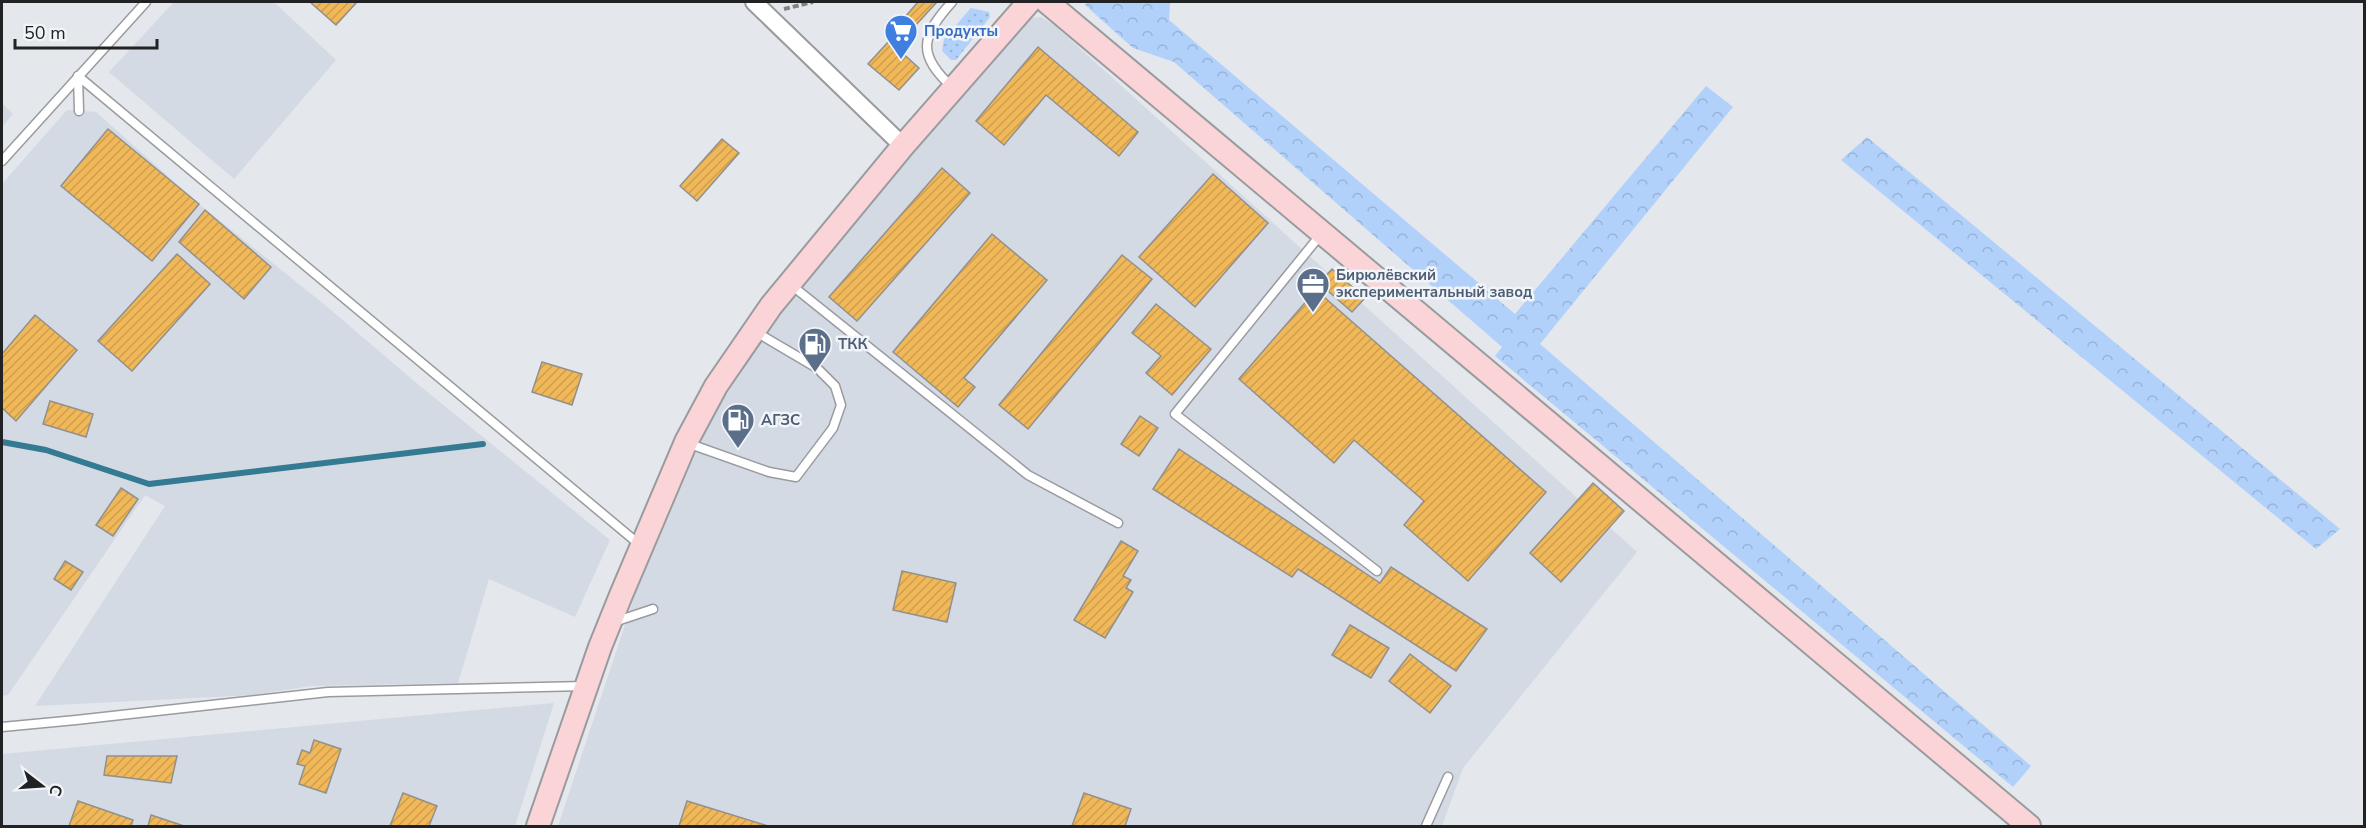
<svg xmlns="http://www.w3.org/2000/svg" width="2366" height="828" font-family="'Nunito Sans',sans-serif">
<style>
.built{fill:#d3dae4}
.grass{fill:url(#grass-dots)}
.forest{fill:url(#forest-crowns)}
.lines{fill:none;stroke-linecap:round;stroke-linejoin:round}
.stream{stroke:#347a92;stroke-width:6}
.building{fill:url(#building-hatch);stroke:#92908c;stroke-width:1.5}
.lane-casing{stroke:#999b9f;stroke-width:11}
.street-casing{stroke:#999b9f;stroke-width:20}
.secondary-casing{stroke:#999b9f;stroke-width:26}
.path{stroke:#808285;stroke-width:4;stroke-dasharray:6 3;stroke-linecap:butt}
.lane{stroke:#fff;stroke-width:8}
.street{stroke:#fff;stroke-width:16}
.secondary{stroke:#fad4d6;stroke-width:22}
.labels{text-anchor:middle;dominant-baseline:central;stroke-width:5;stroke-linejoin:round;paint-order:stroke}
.shop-label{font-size:15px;font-weight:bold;fill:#366cbe;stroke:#f1f4f8;text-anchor:start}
.service-label{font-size:15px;font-weight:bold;fill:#4e5e75;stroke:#f1f4f8;text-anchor:start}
</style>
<defs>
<pattern id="grass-dots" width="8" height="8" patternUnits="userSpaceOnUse" patternTransform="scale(1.5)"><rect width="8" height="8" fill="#b1d1fb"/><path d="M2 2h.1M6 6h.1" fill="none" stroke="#98b3d7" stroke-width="1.8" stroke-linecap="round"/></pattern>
<pattern id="forest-crowns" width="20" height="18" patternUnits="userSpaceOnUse" patternTransform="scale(1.5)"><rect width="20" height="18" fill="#b1d1fb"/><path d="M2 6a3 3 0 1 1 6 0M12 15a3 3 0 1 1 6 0" fill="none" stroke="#98b3d7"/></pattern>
<pattern id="building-hatch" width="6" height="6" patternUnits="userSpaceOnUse" patternTransform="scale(1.5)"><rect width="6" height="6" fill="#f0b859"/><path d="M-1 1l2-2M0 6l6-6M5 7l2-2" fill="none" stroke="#ce9e4d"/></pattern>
</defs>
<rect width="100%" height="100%" fill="#e4e7eb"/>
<!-- built -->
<g class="built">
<path d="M174,2H274L336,60L234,179L109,72Z"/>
<path d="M1041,17L1054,25L1637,552L1463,768L1442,826H558L635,595L731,371L925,137L1025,24L1033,18Z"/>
<path d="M2,103L13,114L2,127Z"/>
<path d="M67,110L96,112L199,204L325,305L420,386L610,540L575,617L489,579L458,683L311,686L254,695L35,706L165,506L145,495L8,695L2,696V184Z"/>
<path d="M554,703L515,826H2V754Z"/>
</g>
<!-- grass -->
<path class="grass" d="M971,8L989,12L990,17L956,60H951L942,51L944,39Z"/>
<!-- forest -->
<g class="forest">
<path d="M1088,2H1170L1169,20L1515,314L1706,86L1733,107L1540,344L2031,766L2013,787L1495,356L1502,347L1174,62L1133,48L1085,5Z"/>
<path d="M1867,137L2340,529L2316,549L1841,160Z"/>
</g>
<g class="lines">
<!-- stream -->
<path class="stream" d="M2,442L46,450L149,484L483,444"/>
</g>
<!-- building -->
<g class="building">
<path d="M310,2H357L336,25Z"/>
<path d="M918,2H937L915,26L905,17Z"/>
<path d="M889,41L919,68L899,90L868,64Z"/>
<path d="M1038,47L1138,132L1119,156L1046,95L1004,145L976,121Z"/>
<path d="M108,129L199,204L152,261L61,186Z"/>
<path d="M722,139L739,153L697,201L680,186Z"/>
<path d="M942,168L970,193L857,321L829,297Z"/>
<path d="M1213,174L1268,223L1195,307L1139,257Z"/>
<path d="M205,210L271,267L244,299L179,242Z"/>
<path d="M992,234L1047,280L964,378L975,387L958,407L893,352Z"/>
<path d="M177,254L210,284L132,371L98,341Z"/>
<path d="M1122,255L1152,279L1028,429L999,405Z"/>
<path d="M1332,269L1365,298L1352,312L1319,283Z"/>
<path d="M1316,290L1546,492L1468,581L1404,525L1424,501L1354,440L1334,463L1239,379Z"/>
<path d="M1156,304L1211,349L1172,395L1146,373L1161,356L1132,333Z"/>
<path d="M35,315L77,350L16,421L2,408V354Z"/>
<path d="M542,362L582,374L572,405L532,392Z"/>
<path d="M50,401L93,414L86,437L43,424Z"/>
<path d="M1140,416L1158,428L1139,456L1121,444Z"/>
<path d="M1179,449L1380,583L1391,567L1487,629L1456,671L1298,569L1292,577L1153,489Z"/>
<path d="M1593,483L1624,511L1561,582L1530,553Z"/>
<path d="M121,488L138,499L113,536L96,525Z"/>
<path d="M1121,541L1138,551L1123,576L1131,580L1126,588L1133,592L1105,638L1074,620Z"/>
<path d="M65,561L83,572L71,590L54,579Z"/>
<path d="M902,571L956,583L947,622L893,610Z"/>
<path d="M1350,625L1389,648L1371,678L1332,655Z"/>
<path d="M1410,654L1451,686L1430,713L1389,681Z"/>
<path d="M314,740L341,749L326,793L299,784L305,766L297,764L302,750L310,753Z"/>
<path d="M107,756H177L171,783L104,775Z"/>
<path d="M403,793L437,806L429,826H390Z"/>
<path d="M1084,793L1131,809L1125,826H1072Z"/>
<path d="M78,801L133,820L131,826H69Z"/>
<path d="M687,801L768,826H679Z"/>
<path d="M151,815L184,826H148Z"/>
</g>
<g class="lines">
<defs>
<g id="lane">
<path d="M952,2C920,37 917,55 953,88"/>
<path d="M78,76L640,545"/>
<path d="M78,76L79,111"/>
<path d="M2,161L146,2"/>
<path d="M1322,233L1175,414L1377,571"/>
<path d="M790,284L1028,475L1118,523"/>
<path d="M687,443L769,472L796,477L833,428L841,405L835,386L817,368L756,332"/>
<path d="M614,622L653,609"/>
<path d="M2,727L76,720L328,692L586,686"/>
<path d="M1426,826L1448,777"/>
</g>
<path id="street" d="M754,2L903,146"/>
<g id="secondary">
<path d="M1047,2L2029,826"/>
<path d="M538,826L600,647L621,595L686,442L716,386L771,306L903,146L1029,2"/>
</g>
</defs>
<!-- lane casing -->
<use href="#lane" class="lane-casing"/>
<!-- street casing -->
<use href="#street" class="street-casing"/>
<!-- secondary casing -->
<use href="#secondary" class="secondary-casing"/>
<!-- path -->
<path class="path" d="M784,9L813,2"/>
<!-- lane -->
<use href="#lane" class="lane"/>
<!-- street -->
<use href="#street" class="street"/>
<!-- secondary -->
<use href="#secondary" class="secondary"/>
</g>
<!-- icons -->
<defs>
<symbol id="supermarket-pin" viewBox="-11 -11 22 30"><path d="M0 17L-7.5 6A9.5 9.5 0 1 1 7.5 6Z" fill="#3f7fe0" stroke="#f1f4f8"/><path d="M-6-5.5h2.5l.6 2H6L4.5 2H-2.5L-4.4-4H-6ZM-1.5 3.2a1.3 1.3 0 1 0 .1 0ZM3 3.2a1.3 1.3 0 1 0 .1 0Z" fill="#fff"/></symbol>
<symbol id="office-pin" viewBox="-11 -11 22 30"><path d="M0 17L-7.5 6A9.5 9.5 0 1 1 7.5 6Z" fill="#5c6f8a" stroke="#f1f4f8"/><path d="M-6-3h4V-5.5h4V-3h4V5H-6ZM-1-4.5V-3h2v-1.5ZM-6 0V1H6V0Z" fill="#fff"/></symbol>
<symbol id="fuel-pin" viewBox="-11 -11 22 30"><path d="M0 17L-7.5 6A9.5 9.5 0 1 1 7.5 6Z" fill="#5c6f8a" stroke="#f1f4f8"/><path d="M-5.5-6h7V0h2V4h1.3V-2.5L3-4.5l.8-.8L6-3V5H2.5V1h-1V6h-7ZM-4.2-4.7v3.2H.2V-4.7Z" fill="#fff"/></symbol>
</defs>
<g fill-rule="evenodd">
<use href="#supermarket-pin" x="882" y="12" width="38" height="52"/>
<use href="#office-pin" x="1294" y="265" width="38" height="52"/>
<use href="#fuel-pin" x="796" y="325" width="38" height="52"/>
<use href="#fuel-pin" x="719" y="401" width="38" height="52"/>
</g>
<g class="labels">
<!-- shop labels -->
<g class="shop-label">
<text x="924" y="31">Продукты</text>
</g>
<!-- service labels -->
<g class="service-label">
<text x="1336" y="275">Бирюлёвский<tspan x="1336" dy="17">экспериментальный завод</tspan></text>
<text x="838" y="344">ТКК</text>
<text x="761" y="420">АГЗС</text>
</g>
</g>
<!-- border -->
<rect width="2366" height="828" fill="none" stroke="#212223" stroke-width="6"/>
<!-- north arrow -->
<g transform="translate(42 786) rotate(107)" stroke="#f1f4f8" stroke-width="4.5" paint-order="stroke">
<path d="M0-4.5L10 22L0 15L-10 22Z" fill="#212223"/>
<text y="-9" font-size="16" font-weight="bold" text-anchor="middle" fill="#212223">С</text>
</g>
<!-- scale -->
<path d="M15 39v9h142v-9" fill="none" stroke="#212223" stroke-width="3"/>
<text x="24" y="39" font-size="18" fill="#212223" stroke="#f1f4f8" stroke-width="4.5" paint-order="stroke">50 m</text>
</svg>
